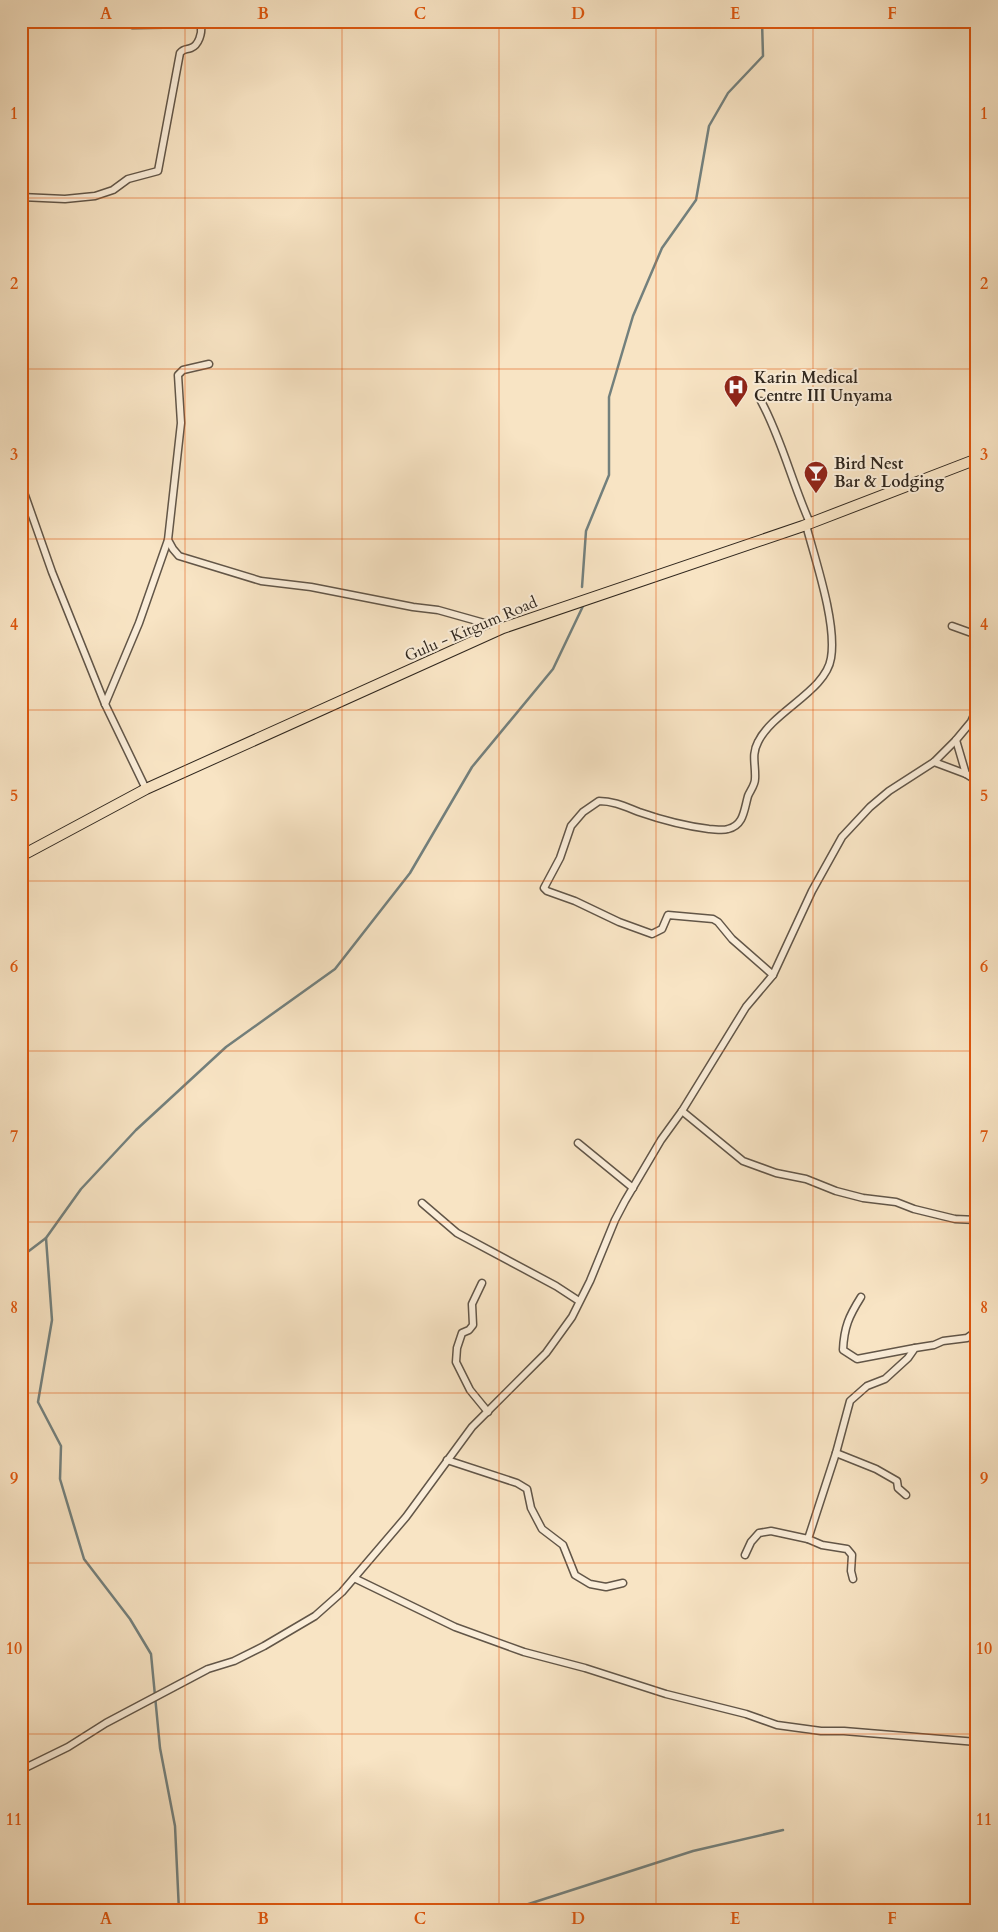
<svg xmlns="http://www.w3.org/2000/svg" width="998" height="1932" font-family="Cardo,serif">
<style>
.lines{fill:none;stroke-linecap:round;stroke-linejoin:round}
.stream{stroke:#73807d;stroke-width:2.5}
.street-casing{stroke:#625648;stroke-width:9}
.primary-casing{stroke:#30271e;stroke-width:12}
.street{stroke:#faedd9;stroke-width:6}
.primary{stroke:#f8e4c4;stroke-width:10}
.grid{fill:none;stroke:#df560d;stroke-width:1;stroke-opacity:0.55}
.labels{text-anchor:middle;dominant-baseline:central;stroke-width:4;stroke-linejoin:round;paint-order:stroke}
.poi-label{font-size:16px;font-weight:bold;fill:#30271e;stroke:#faedd9;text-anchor:start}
.street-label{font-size:16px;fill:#30271e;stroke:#faedd9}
.neatline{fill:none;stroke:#df560d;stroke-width:2}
.grid-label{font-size:16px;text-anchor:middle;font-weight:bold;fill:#df560d}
</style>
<rect width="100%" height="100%" fill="#f8e4c4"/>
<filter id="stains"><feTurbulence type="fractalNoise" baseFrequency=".004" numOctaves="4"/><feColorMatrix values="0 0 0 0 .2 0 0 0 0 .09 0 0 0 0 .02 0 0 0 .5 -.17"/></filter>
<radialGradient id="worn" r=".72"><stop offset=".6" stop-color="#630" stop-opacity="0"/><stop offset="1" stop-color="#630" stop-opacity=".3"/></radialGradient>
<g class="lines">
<!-- stream -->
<g class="stream">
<path d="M582,587L586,531L609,475V397L633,316L662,248L696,200L709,126L728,93L763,56L762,21"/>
<path d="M21,1257L46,1238"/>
<path d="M179,1911L175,1826L160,1748L151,1654L130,1619L84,1559L60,1479L61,1446L38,1402L52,1320L46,1238L81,1189L136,1130L226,1047L335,969L410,873L472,767L553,669L584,604"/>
<path d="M507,1911L693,1851L783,1830"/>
</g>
<defs>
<g id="street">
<path d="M21,197L65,199L95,196L113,190L128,179L158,171L180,53C184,48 186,50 191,48C199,45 202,33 201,26L196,24L132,25L130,21"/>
<path d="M761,401C782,440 792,483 810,523"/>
<path d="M21,484L52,572L105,704L146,789"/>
<path d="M168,540L173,549L179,556L261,581L311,587L413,607L438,610L502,628"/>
<path d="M952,626L977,635"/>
<path d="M105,704L139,623L168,540L181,423L178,375L183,370L209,364"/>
<path d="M956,740L966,774"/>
<path d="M934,762L966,774L977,781"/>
<path d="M773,975L732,939L718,922L713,919L668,915L662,929L652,934L619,922L575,901L547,891L544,888L560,858L571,826L583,812L599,801C614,801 626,807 639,812C662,820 685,826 709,829C715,829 722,831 728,829C744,825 744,810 748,796C750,791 755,785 755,779C756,765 751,755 758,742C773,711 826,691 831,658C837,623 815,559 806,525"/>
<path d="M682,1111L743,1161L776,1173L806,1179L836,1191L863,1198L896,1202L914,1209L955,1219L977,1220"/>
<path d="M578,1143L633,1188"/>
<path d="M422,1203L457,1233L556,1286L579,1301"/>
<path d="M482,1283L472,1304L473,1325L469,1330L462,1333L457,1348L456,1362L470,1390L488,1412"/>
<path d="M861,1297C849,1316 844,1327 843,1350L857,1359L915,1348"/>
<path d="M836,1453L876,1469L897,1481L898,1488L906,1495"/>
<path d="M447,1460L517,1483L527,1489L531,1508L542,1529L563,1545L575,1575L590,1584L606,1587L623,1583"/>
<path d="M745,1555L751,1542L759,1533L771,1531L808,1539"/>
<path d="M354,1578L455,1627L524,1652L585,1668L666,1694L746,1714L777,1725L821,1731H844L977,1742"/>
<path d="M853,1579L851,1571L852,1555L847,1549L822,1545L808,1539L836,1453L850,1401L867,1386L885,1379L908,1358L915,1348L934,1345L943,1341L967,1338L977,1331"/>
<path d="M21,1770L68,1747L106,1723L208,1669L234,1661L264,1646L315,1616L342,1592L406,1517L472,1427L546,1353L572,1317L590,1281L615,1220L625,1201L661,1140L682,1111L746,1007L773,975L812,891L842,837L870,807L889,791L934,762L956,740L971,722L977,708"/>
</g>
<path id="primary" d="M21,856L146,789L503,628L803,526L977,459"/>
</defs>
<!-- street casing -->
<use href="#street" class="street-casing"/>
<!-- primary casing -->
<use href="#primary" class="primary-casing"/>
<!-- street -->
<use href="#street" class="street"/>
<!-- primary -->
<use href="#primary" class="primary"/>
</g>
<!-- grid -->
<path class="grid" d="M185,21V1911M342,21V1911M499,21V1911M656,21V1911M813,21V1911M21,198H977M21,369H977M21,539H977M21,710H977M21,881H977M21,1051H977M21,1222H977M21,1393H977M21,1563H977M21,1734H977"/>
<!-- icons -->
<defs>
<symbol id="hospital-pin" viewBox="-11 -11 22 30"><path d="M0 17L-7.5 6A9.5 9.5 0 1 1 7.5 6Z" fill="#8f2418" stroke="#faedd9"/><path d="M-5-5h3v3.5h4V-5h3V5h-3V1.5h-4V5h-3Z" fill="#fff"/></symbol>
<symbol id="bar-pin" viewBox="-11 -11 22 30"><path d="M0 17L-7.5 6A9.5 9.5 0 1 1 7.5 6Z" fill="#8f2418" stroke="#faedd9"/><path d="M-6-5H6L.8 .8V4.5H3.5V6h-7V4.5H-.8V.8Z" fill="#fff"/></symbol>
</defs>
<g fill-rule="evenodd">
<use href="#hospital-pin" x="722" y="373" width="28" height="38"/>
<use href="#bar-pin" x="802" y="459" width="28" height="38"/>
</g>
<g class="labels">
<!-- poi labels -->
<g class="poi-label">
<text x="754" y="378">Karin Medical<tspan x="754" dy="18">Centre III Unyama</tspan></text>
<text x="834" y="464">Bird Nest<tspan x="834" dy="18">Bar &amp; Lodging</tspan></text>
</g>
<!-- street labels -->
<g class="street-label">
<text transform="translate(471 629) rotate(-23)">Gulu - Kitgum Road</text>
</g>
</g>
<!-- margin -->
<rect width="998" height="1932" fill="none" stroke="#f8e4c4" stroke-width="55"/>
<rect x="28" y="28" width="942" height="1876" class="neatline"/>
<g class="grid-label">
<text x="106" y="19">A</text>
<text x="263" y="19">B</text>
<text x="420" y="19">C</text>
<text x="578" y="19">D</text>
<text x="735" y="19">E</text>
<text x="892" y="19">F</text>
<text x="14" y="119">1</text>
<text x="984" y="119">1</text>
<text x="14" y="289">2</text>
<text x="984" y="289">2</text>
<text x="14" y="460">3</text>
<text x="984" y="460">3</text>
<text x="14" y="630">4</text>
<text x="984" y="630">4</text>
<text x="14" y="801">5</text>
<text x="984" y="801">5</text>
<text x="14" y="972">6</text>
<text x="984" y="972">6</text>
<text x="14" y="1142">7</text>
<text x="984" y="1142">7</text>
<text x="14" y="1313">8</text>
<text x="984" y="1313">8</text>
<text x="14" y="1484">9</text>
<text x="984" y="1484">9</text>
<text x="14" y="1654">10</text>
<text x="984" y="1654">10</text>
<text x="14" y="1825">11</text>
<text x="984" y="1825">11</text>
<text x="106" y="1924">A</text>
<text x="263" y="1924">B</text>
<text x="420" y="1924">C</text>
<text x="578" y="1924">D</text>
<text x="735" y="1924">E</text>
<text x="892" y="1924">F</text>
</g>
<rect width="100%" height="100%" filter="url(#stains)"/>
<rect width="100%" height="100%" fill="url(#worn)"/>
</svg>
